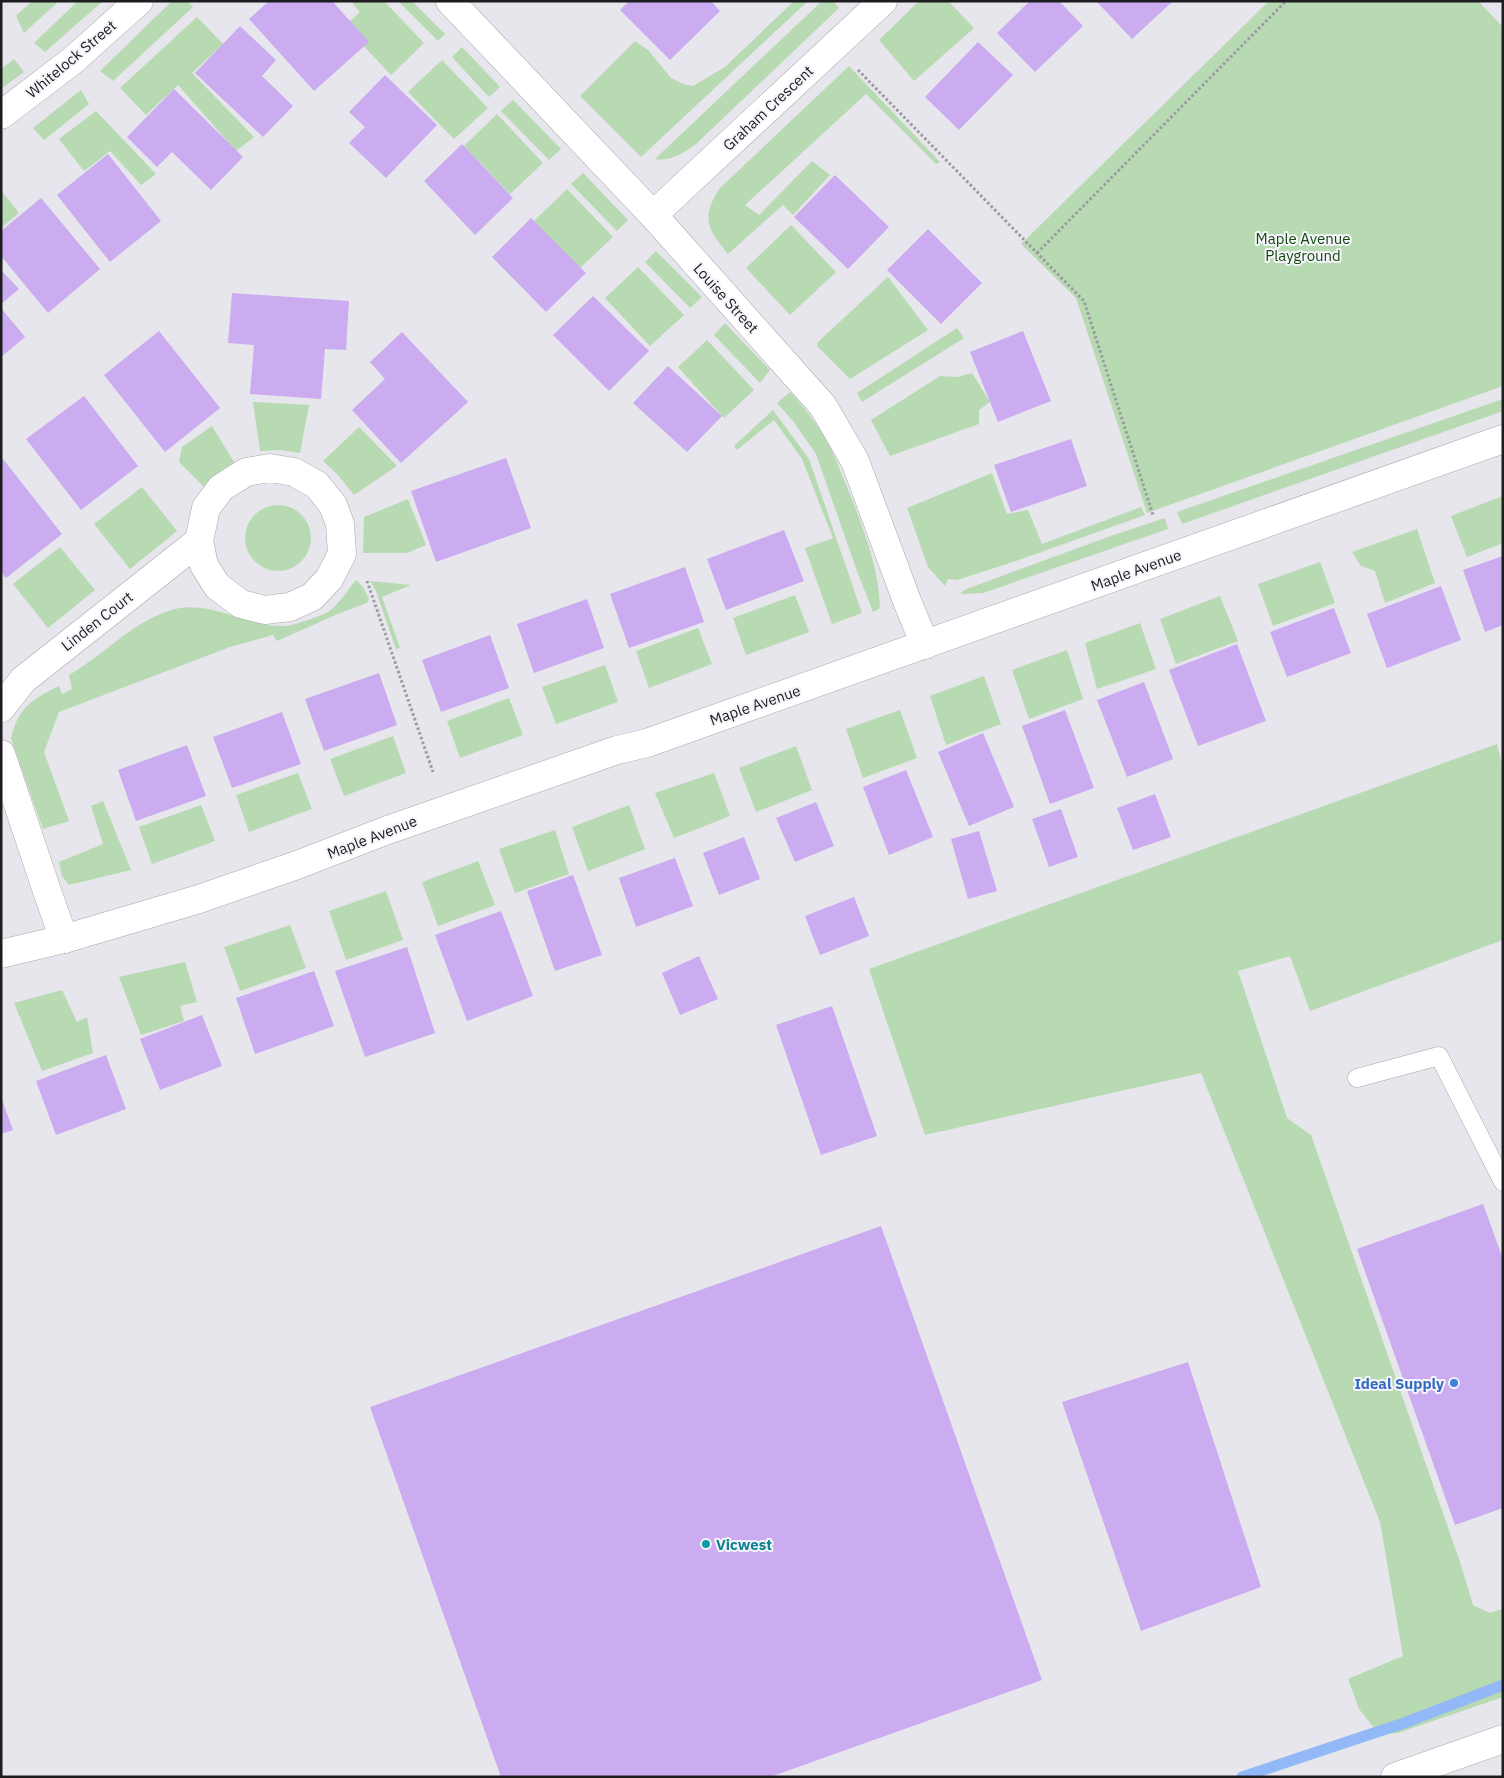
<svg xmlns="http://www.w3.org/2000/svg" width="1504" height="1778" font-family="'IBM Plex Sans',sans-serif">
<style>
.green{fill:#b7dab2}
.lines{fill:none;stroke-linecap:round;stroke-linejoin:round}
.stream{stroke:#93b8f7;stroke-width:11}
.building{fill:#cbacf0}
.lane-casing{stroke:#a7a7ac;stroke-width:19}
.street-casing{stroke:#a7a7ac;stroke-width:29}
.secondary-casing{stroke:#a7a7ac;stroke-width:29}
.path{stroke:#9b9a9f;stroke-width:3;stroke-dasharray:2.5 2.5;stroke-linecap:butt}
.lane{stroke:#fff;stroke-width:18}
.street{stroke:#fff;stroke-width:28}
.secondary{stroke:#fff;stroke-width:28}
.shop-dot{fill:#3f7fe0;stroke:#f4f4fa;stroke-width:2}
.culture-dot{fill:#0f9aa8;stroke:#f4f4fa;stroke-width:2}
.labels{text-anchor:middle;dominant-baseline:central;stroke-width:4;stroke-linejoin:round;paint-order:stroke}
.street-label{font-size:15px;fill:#1d1d1f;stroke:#f4f4fa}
.park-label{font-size:15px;fill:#14480d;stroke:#f4f4fa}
.shop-label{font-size:15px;font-weight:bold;fill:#366cbe;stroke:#f4f4fa;text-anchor:end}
.culture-label{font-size:15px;font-weight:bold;fill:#0d838f;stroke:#f4f4fa;text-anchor:start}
</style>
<rect width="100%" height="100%" fill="#e7e6ec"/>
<!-- green -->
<g class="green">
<path d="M32,1H59L24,33L16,16Z"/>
<path d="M78,1H103L45,52L34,43Z"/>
<path d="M172,1H188L193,7L113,81L100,71Z"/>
<path d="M351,1H384L424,43L391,75L345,26L360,12Z"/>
<path d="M398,1H412L445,34L438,41Z"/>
<path d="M794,1H808L641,157L580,96L635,41L648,50L671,78L683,84L693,86L725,67Z"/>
<path d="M822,1H833L839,8L695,145C683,153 669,162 655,159Z"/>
<path d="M919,1H948L974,28L914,81L879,40Z"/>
<path d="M1269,1H1478L1503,27V386L1147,513L1076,298L1021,244Z"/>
<path d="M197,17L223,44L192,73L254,137L236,151L178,85L146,115L120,88Z"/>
<path d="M462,47L500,87L489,97L452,57Z"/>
<path d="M14,59L24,72L1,89V69Z"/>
<path d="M442,60L488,108L454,139L408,92Z"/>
<path d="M849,66L940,162L936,164L866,94L745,205L759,215L812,161L830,175L793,215L783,205L728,254C707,228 701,219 719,189Z"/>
<path d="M81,90L89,104L44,140L33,128Z"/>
<path d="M513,100L561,149L549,160L501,111Z"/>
<path d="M96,111L156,174L141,185L110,151L84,171L59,139Z"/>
<path d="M497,114L543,163L510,194L464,146Z"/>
<path d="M583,173L628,220L617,231L571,184Z"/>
<path d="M567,189L613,237L579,269L534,221Z"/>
<path d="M1,190L19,213L1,228Z"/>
<path d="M791,225L836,272L790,315L746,268Z"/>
<path d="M656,251L702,297L690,308L645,262Z"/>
<path d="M638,267L684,315L650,346L605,298Z"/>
<path d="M888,277L928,330L850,379L817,346L818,342Z"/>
<path d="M725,323L770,370L760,383L714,335Z"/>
<path d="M957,328L964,338L862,402L857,393Z"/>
<path d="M707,340L754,390L724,418L678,367Z"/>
<path d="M972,373L990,402L979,410V424L890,456L871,420L940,376L957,377Z"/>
<path d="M790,392C809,413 825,433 836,460C854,505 879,559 880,608L873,612L857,571L816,454L793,421L777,403Z"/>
<path d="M1503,399V411L1182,524L1177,512Z"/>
<path d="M253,402L309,405L300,453L281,450L260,451Z"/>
<path d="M773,410L809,459L862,613L832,624L805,548L833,538L802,459L774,420L737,450L734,446Z"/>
<path d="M212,426L234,462L216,474L205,488L179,462L182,447Z"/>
<path d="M359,427L397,466L354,495L338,475L323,461Z"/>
<path d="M992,473L1007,514L1028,510L1042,544L1141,507L1145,515L1016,561L957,580L948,579L945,586L928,567L907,508Z"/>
<path d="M142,487L177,531L130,569L94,524Z"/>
<path d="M1503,496V543L1467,557L1451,516Z"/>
<path d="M408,499L426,545L407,553H363L364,517Z"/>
<circle cx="278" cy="538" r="33"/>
<path d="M1165,518L1168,529L983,593L960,594L964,590L1105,538Z"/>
<path d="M1417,529L1435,583L1385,603L1375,571L1361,566L1352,552Z"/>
<path d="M60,547L95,590L48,628L13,584Z"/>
<path d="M1320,562L1335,603L1273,626L1258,584Z"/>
<path d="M356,580L363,587L369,599L367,603L340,613L277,641L273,635L230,647L59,712L44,752L69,821L43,829L11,739C17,709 32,699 59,686L62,694L72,689L69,675C104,655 130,624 168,611C210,597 245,628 285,626C294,625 302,622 311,619C316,617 323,615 328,612C339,604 348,590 356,580Z"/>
<path d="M370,581L411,585L382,597L400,648L396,649L376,591Z"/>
<path d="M795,595L809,632L746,655L733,618Z"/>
<path d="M1220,596L1238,641L1176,664L1160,619Z"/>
<path d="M1140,623L1156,669L1097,689L1085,643Z"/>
<path d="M698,628L712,664L649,688L636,651Z"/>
<path d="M1067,650L1083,699L1029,719L1012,670Z"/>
<path d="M605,665L618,702L556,724L542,687Z"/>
<path d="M984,676L1001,724L946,745L930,696Z"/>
<path d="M509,698L523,735L460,758L447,721Z"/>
<path d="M900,710L917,758L863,778L846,729Z"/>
<path d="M393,736L406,773L344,796L330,759Z"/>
<path d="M1497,744L1503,768V940L1310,1011L1290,956L1238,971L1287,1118L1311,1135L1460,1562L1473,1605L1490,1613L1503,1609V1697L1398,1733L1379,1734L1359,1709L1348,1679L1403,1656L1380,1522L1201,1073L925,1135L869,969Z"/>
<path d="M796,746L812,790L756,812L739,768Z"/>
<path d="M298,773L312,809L249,832L236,795Z"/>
<path d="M714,773L730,816L674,838L655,793Z"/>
<path d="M103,801L131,870L69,885L62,876L59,862L103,844L91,806Z"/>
<path d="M201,805L215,841L152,864L139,827Z"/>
<path d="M629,805L645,849L588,871L572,827Z"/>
<path d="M555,830L569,874L515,893L499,849Z"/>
<path d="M478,861L495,905L438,926L422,882Z"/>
<path d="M386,891L403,940L346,960L329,911Z"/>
<path d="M290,925L306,968L240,991L224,947Z"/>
<path d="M185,962L197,1002L180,1006L184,1021L141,1035L119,977Z"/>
<path d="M62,990L77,1022L87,1017L93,1053L42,1071L14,1003Z"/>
</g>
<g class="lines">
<!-- stream -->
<path class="stream" d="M1242,1777L1404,1723L1503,1685"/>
</g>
<!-- building -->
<g class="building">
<path d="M269,1H332L369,42L314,91L249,19Z"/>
<path d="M629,1H711L720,11L670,60L620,10Z"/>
<path d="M1030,1H1059L1083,26L1035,72L997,33Z"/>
<path d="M1096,1H1173L1132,39Z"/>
<path d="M240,26L276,60L262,76L293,106L263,137L195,73Z"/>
<path d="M978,42L1013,75L959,130L925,97Z"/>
<path d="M385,75L437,125L386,178L349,143L365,127L349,112Z"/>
<path d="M174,89L243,157L211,190L172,152L157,167L127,137Z"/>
<path d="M462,144L513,198L475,235L424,181Z"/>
<path d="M108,154L161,221L110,262L57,195Z"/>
<path d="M835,175L889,227L848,269L794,217Z"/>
<path d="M41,198L100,269L48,313L1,256V231Z"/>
<path d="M531,218L586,273L546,312L492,257Z"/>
<path d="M928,229L982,283L941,324L887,270Z"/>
<path d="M1,270L19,289L1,304Z"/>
<path d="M232,293L349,301L346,350L325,349L321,399L250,394L254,345L228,343Z"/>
<path d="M593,296L649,351L609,391L553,335Z"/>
<path d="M1,308L25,337L1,357Z"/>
<path d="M159,331L220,408L165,452L104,375Z"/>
<path d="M1023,331L1051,401L998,422L970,352Z"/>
<path d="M402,332L468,402L401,463L352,410L385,379L370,362Z"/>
<path d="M668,366L722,416L687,452L633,403Z"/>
<path d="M84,396L138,466L81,510L26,439Z"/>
<path d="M1071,439L1087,486L1011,512L994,465Z"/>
<path d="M506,458L531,528L436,562L411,491Z"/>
<path d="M3,459L62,534L6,578L1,572V460Z"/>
<path d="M784,530L804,581L726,610L707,559Z"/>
<path d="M1503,556V625L1485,632L1463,570Z"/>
<path d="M685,567L704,622L629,648L610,594Z"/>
<path d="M1441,586L1461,640L1387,668L1367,614Z"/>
<path d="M587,599L604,648L534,673L517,624Z"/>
<path d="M1334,608L1351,653L1287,677L1270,632Z"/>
<path d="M490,635L509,688L441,712L422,660Z"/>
<path d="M1237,644L1266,721L1198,746L1169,670Z"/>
<path d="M379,673L397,725L324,751L305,699Z"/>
<path d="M1144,682L1173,759L1127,777L1097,700Z"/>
<path d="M1065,710L1094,788L1050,804L1022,726Z"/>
<path d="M282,712L301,764L232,788L213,737Z"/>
<path d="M983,733L1014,807L969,826L938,752Z"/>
<path d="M187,745L206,796L136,821L118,770Z"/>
<path d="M906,770L933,837L889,855L863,787Z"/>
<path d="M1155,794L1171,837L1133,850L1117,808Z"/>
<path d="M816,802L834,846L795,862L776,818Z"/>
<path d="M1061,809L1078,857L1049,867L1032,819Z"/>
<path d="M979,831L997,891L968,899L951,839Z"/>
<path d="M744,837L760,879L719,895L703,853Z"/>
<path d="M675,858L693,906L636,927L619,878Z"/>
<path d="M573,875L602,955L555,971L527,891Z"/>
<path d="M854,897L869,936L820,955L805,916Z"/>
<path d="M501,911L533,996L467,1021L435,935Z"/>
<path d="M407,947L435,1033L365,1057L335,971Z"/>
<path d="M699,956L718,999L680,1015L662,973Z"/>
<path d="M314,971L334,1026L255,1054L236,998Z"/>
<path d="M832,1006L877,1136L821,1155L776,1025Z"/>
<path d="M202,1015L222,1066L160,1090L140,1039Z"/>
<path d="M106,1055L126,1109L56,1135L36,1081Z"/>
<path d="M1,1097L13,1130L1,1134Z"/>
<path d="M1483,1204L1503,1259V1508L1455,1525L1357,1249Z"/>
<path d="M881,1226L1042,1680L770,1777H501L370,1407Z"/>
<path d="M1188,1362L1261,1587L1141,1631L1062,1402Z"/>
</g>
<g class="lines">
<defs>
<path id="lane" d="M1357,1078L1439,1056L1503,1182"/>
<g id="street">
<path d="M450,1L653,215L823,406L855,461L907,601L925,645"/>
<path d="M1,115L72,61L139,1"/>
<path d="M653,215L883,1"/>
<path d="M1,708L23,680L199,541L206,508L221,488L246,472L270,468L294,472L317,485L333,505L340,524L342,554L329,579L312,597L290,607L265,610L241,604L217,586L204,565L199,541"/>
<path d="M1,754L48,894L64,939"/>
<path d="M1,954L64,939L199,899L297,865L385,831L617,750L647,743L706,722L1503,439"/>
</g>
<path id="secondary" d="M1395,1777L1503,1739"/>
</defs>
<!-- lane casing -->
<use href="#lane" class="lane-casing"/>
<!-- street casing -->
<use href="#street" class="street-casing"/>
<!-- secondary casing -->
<use href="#secondary" class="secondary-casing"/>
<!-- path -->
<g class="path">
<path d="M858,70L1084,301L1153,515"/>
<path d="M1037,253L1286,1"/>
<path d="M367,581L433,772"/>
</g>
<!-- lane -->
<use href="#lane" class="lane"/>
<!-- street -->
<use href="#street" class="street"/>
<!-- secondary -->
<use href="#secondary" class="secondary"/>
</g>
<!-- markers -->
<circle class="shop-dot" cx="1454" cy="1383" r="5"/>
<circle class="culture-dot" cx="706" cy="1544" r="5"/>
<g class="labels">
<!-- street labels -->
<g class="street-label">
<text transform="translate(71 59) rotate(-40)">Whitelock Street</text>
<text transform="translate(768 108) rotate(-43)">Graham Crescent</text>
<text transform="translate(726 298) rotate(48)">Louise Street</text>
<text transform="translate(1136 570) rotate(-20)">Maple Avenue</text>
<text transform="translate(97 621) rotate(-38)">Linden Court</text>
<text transform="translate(755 705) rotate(-19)">Maple Avenue</text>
<text transform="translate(372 837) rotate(-21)">Maple Avenue</text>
</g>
<!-- park labels -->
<g class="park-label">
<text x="1303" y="238">Maple Avenue<tspan x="1303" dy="17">Playground</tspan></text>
</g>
<!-- shop labels -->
<g class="shop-label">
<text x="1444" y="1383">Ideal Supply</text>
</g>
<!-- culture labels -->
<g class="culture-label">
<text x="716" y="1544">Vicwest</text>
</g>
</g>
<!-- border -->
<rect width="1504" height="1778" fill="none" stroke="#1d1d1f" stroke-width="5"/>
</svg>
